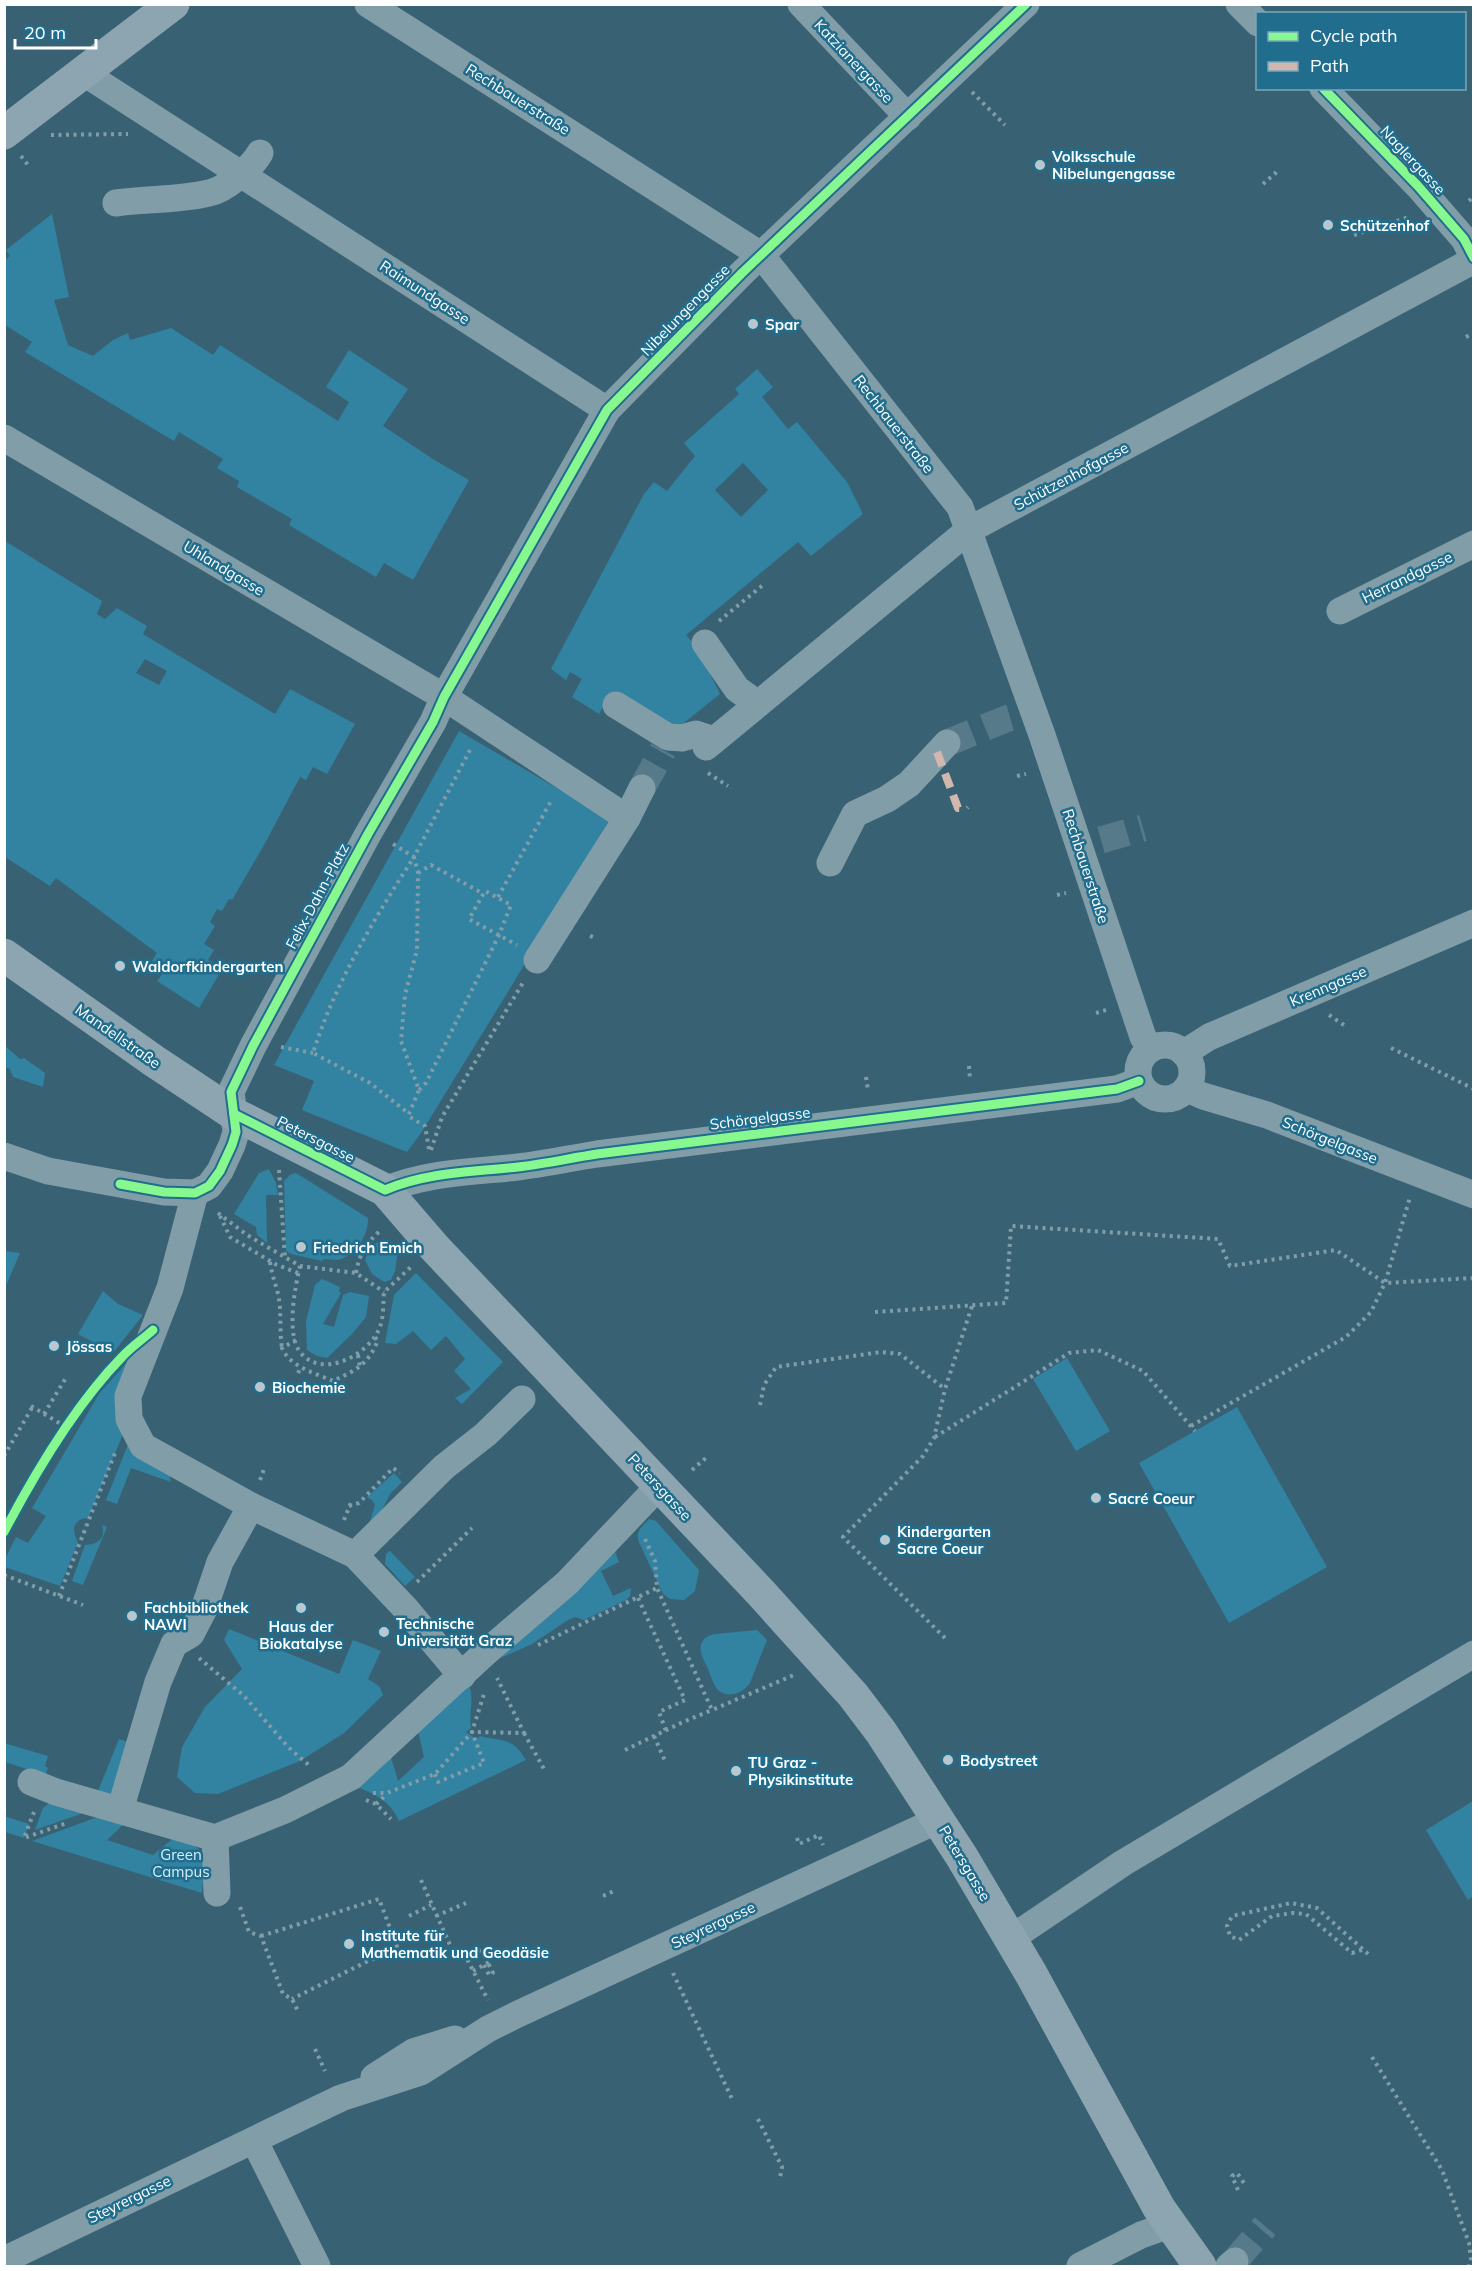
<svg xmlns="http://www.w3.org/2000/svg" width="1478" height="2271" font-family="Mulish,sans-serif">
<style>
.green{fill:#3282a2;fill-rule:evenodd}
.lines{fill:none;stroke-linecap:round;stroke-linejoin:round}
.minor-tunnel{stroke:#567a89;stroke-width:27;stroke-dasharray:27 14;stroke-linecap:butt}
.path{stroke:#809da8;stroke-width:4;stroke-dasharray:3 4.5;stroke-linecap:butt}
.minor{stroke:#809da8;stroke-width:27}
.major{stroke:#8ca5b0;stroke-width:33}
.tram{stroke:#8da6b0;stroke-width:1.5}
.quiet{stroke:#d1b7ad;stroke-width:8;stroke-dasharray:15 8;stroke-linecap:butt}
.cycleway-casing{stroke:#206d8d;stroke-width:13}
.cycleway{stroke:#87f88f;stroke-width:9}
.poi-dot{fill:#b9c8ce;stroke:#206d8d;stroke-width:2}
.labels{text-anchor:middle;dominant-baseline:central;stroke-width:5;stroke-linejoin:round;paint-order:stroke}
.street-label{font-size:15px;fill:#fff;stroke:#206d8d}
.poi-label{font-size:15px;font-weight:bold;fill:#fff;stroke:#206d8d;text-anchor:start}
.park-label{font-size:15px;fill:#d4eff9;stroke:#206d8d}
</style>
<rect width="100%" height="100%" fill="#386274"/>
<!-- green -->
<g class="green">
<path d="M52,214L69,297L54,300L68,345L93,356L113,340L128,333L130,340L171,328L213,355L220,345L338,421L349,402L326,387L349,350L408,389L383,426L436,461L469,480L413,580L384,563L376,577L289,525L292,519L237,487L239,481L217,468L223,459L179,432L174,441L25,352L32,342L5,325V260L10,256L6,250Z"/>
<path d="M757,369L773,387L762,397L788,429L797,422L847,482L863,514L811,556L798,542L686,635L698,649L720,694L675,730L611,692L599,714L572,697L582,679L570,672L566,680L551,669L644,494L654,482L667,491L695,456L684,443L739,394L735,389ZM743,463L768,490L741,517L715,490Z"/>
<path d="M5,541L102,601L97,614L105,619L117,608L147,626L143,634L275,714L290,689L355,724L327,774L313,767L306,780L300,777L264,845L232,900L229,899L222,911L217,909L210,922L215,926L204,944L214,950L208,960L223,968L199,1008L157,981L165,970L152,961L157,953L56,878L50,886L5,857ZM145,659L167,671L159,685L136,673Z"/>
<path d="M459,731L610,819L514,982L421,1133L407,1152L302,1110L314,1081L274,1065Z"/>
<path d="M5,1046L20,1059L24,1058L45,1073L43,1087L13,1077L10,1069L5,1067Z"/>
<path d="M269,1169L276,1183L278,1195H266L267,1243L257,1235L256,1227L234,1214L259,1173Z"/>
<path d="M296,1173L368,1218C369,1235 355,1256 338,1260C333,1260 327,1259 323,1259L322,1261L291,1254L286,1251L284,1181L291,1174Z"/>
<path d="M384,1239L398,1250L395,1271L391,1280L384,1282L372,1274L365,1260L371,1246Z"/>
<path d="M5,1243V1251L20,1253L5,1288Z"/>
<path d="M416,1273L503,1362L462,1404L455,1398L471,1389L454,1371L465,1359L446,1336L431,1350L413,1331L396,1344L385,1343L394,1295Z"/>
<path d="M322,1279L340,1287L339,1291L341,1293L323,1324L334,1327L343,1295L350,1292L369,1296L366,1317L352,1334L327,1358L317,1356L307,1350L306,1321L315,1285Z"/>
<path d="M103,1291L118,1304L143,1315L113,1353L78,1334Z"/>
<path d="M1067,1358L1110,1431L1076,1451L1033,1379Z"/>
<path d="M130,1359L126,1427L88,1518C73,1519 71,1530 78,1542L60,1586L5,1567L4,1561L16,1537L28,1543L46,1516L32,1508L99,1394Z"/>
<path d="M1237,1407L1327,1567L1229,1623L1139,1463Z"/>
<path d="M130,1439L169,1473L171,1482L131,1468L117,1504L106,1500Z"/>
<path d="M394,1473L402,1482L390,1494L378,1518L370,1521L375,1505L372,1500L367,1497Z"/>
<path d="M649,1519L656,1521L699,1570L695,1591L684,1600L670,1599L663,1594L639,1542C635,1531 642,1527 649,1519Z"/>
<path d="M102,1525L107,1527L83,1585L72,1581L85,1545C98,1544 106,1539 102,1525Z"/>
<path d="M390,1551L415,1577L405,1586L385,1564L386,1554Z"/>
<path d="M612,1551L615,1552L619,1562L601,1571L613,1596L631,1588L630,1596L626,1600L584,1620L575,1617L568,1620L532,1644L503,1657L500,1652Z"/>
<path d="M229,1629L339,1674L353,1640L381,1651L368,1679L379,1686L383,1695L344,1733L300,1761L218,1794L195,1793L177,1777L182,1747L205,1707L242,1669L224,1640Z"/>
<path d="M757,1630L767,1640L750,1683C743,1693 727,1700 717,1689C713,1684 710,1673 707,1667C704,1660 699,1652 701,1645C703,1638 709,1635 715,1634Z"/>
<path d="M467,1683C476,1694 468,1714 471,1728L466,1732L476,1739L480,1736C505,1742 512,1737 526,1760L399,1821C390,1800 375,1795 356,1786L391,1757L398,1781L424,1757L418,1731Z"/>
<path d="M119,1739L128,1742L109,1800L96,1796Z"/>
<path d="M4,1743L48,1756L45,1766L48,1768L45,1775L5,1762Z"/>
<path d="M1473,1801V1896L1468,1900L1426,1830Z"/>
<path d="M49,1803L92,1810L35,1830L43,1808Z"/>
<path d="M103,1815L126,1822L107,1840L153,1855L175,1837C212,1851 205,1857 202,1893L32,1841Z"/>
<path d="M4,1816L29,1824L24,1838L5,1832Z"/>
</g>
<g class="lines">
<!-- minor-tunnel -->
<g class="minor-tunnel">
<path d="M947,743L1006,719L1034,711"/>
<path d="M642,788L663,750"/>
<path d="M1101,840L1143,828"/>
<path d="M1235,2261L1265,2226"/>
</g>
<!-- path -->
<g class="path">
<path d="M972,92L1005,125"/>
<path d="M51,135L128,134"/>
<path d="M21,156L28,165"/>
<path d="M1263,184L1279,170"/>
<path d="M1469,201L1474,196"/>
<path d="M1362,221L1366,231"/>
<path d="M1354,235L1409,217"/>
<path d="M1466,337L1474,333"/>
<path d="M719,621L763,585"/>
<path d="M708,773L728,786"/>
<path d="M1017,776L1026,774"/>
<path d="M967,808L968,807"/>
<path d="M393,844L414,857C374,919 335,983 313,1053L370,1083L408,1113"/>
<path d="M418,873L431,865L482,893"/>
<path d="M1057,895L1066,893"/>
<path d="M498,897L551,801"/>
<path d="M590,936L593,937"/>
<path d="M1096,1013L1106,1010"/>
<path d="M1329,1015L1344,1025"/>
<path d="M281,1047L313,1053"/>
<path d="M1391,1048L1474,1089"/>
<path d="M969,1066L970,1080"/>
<path d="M866,1077L868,1090"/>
<path d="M419,1090L426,1083L499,935L511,905L485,891L469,919L517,945"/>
<path d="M429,1149L425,1126L408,1116L419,1090L401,1041L405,995L417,950L418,873L414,857L471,748"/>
<path d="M431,1150L442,1117L524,981"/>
<path d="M279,1170L285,1258"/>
<path d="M218,1213L247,1235L300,1266L356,1273L384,1292"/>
<path d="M220,1216L230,1237L275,1264L298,1273"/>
<path d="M270,1262C272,1275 275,1282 278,1294C282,1311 279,1330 282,1348"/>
<path d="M300,1266C295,1287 286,1334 300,1352C322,1380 368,1355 379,1329C384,1319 383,1303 384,1292L412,1266"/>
<path d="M356,1273C359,1255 366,1243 380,1231"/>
<path d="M875,1312L1006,1303L1011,1226L1218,1239L1230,1266L1336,1250L1385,1283L1474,1278"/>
<path d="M296,1340L282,1348C290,1367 315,1373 333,1381C356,1370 368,1365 378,1340L373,1336"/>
<path d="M358,1355L360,1368"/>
<path d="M298,1373L301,1367"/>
<path d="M760,1405L764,1385L776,1367L881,1352L900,1354L945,1389"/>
<path d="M31,1406L66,1427"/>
<path d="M44,1414L67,1376"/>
<path d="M1191,1426L1346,1337L1371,1312L1385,1283L1410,1197"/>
<path d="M935,1437L1069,1353L1098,1350L1143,1371L1195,1431"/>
<path d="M4,1456L33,1406"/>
<path d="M692,1470L707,1457"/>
<path d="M260,1480L264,1469"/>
<path d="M349,1506L359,1503L393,1468L400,1473"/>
<path d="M344,1520L352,1500"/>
<path d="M645,1539L655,1561L657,1588L712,1710L794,1675"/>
<path d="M4,1575L83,1605"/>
<path d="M417,1582L472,1528"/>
<path d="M59,1596L115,1453"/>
<path d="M638,1598L685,1700L659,1712L666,1731"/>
<path d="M945,1638L843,1537L923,1456L934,1438L945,1389L972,1306"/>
<path d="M538,1645L657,1588"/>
<path d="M199,1658L244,1696L288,1747L311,1767"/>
<path d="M524,1733L544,1769"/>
<path d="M654,1736L665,1761"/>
<path d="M625,1750L683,1722L712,1710"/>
<path d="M435,1774L438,1782L484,1763L472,1732L484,1694"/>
<path d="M373,1793H387L435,1774L472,1732L524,1733L497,1678"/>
<path d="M366,1800L376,1804L391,1819"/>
<path d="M376,1804L387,1794"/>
<path d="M34,1812L24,1838L67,1823"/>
<path d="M797,1838L799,1844L819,1835L823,1845"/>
<path d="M421,1880L454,1954L485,1950"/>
<path d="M603,1896L614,1891"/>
<path d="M240,1907L249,1932L261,1936L283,1994L292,1999L298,2011"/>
<path d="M409,1916L431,1905"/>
<path d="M436,1916L466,1903"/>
<path d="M261,1936L379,1899L398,1949L368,1961L292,1999"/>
<path d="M1362,1950L1352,1953L1306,1914L1293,1913L1272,1916L1239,1940L1230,1936L1227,1926L1232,1916L1291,1903L1317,1908L1368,1954"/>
<path d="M464,1953L488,2000"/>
<path d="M484,1965L489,1975L493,1973L488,1963"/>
<path d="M473,1971L491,1961"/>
<path d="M673,1973L733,2101"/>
<path d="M315,2049L325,2071"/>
<path d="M1372,2057L1442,2170L1469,2243L1471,2260L1469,2266"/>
<path d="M758,2119L782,2167L780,2178"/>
<path d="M1238,2190L1232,2176L1237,2173L1246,2186"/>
</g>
<!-- minor -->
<g class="minor">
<path d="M368,4L761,255L960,507L1042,735L1143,1037L1151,1049"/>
<path d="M801,4L908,117"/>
<path d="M1239,4L1258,23"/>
<path d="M84,73L607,410"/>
<path d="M1323,88L1418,186L1464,239L1474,258"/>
<path d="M116,203C146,199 179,200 209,193C225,190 252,167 260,153"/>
<path d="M4,438L444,697L627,818"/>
<path d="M1340,611L1474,544"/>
<path d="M705,643L737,689L758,704"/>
<path d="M616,705L668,737L682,738L696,734L714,740"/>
<path d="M706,747L969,530L1474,260"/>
<path d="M830,863L855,814L887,799L909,784L947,743"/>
<path d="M537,960L627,818L642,788"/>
<circle cx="1165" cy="1072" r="27"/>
<path d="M1184,1053L1209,1037L1474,923"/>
<path d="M1187,1089L1203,1096L1267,1115L1474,1195"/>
<path d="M4,1156L48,1171L164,1192L195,1193L209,1186L220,1171L232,1145L236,1132L231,1092L253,1046L368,834L433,722L444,697L607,410L742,273L1026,4"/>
<path d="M385,1190C427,1172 474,1172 518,1167C544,1164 571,1158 597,1154L1117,1089L1139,1081"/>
<path d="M251,1506L355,1555L405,1608L462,1676"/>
<path d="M355,1555L444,1467L486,1434L522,1399"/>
<path d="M31,1782L56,1792L215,1838L285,1810L351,1777L484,1654L567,1583L659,1486"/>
<path d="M120,1810L158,1682L174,1644L191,1634L204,1609L220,1562L251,1506L143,1446L129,1419L128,1396L170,1288L195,1193"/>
<path d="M215,1838L217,1893"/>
<path d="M1010,1939L1123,1863L1474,1654"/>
<path d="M374,2077L413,2052L455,2039"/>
<path d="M254,2140L317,2266"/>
<path d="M4,2260L341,2098L421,2072L488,2029L518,2014L938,1820"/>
<path d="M1080,2266L1141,2235L1169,2225"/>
<path d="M1229,2266L1235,2261"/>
</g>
<!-- major -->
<g class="major">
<path d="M4,133L173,4"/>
<path d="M4,955L154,1061L234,1114L385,1190L434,1247L762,1594L853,1695L881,1732L962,1857L1030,1972L1159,2208L1200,2266"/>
</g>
<!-- tram -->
<g class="tram">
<path d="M4,126L164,4"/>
<path d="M4,140L181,4"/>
</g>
<!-- quiet -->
<path class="quiet" d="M937,752L958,808H967"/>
<defs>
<g id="cycleway">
<path d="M1323,88L1418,186L1464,239L1474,258"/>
<path d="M234,1114L385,1190C427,1172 474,1172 518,1167C544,1164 571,1158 597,1154L1117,1089L1139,1081"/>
<path d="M120,1184L164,1192L195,1193L209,1186L220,1171L232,1145L236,1132L231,1092L253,1046L368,834L433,722L444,697L607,410L742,273L1026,4"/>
<path d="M4,1532C35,1473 76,1404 122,1357C131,1347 143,1339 153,1330"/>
</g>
</defs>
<!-- cycleway casing -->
<use href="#cycleway" class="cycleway-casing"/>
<!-- cycleway -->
<use href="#cycleway" class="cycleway"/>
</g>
<!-- markers -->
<g class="poi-dot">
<circle cx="1040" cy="165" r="6"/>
<circle cx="1328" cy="225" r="6"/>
<circle cx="753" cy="324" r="6"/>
<circle cx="120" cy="966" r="6"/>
<circle cx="301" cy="1247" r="6"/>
<circle cx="54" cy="1346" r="6"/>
<circle cx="260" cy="1387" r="6"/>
<circle cx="1096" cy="1498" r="6"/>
<circle cx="885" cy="1540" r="6"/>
<circle cx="301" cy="1608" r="6"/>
<circle cx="132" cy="1616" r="6"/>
<circle cx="384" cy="1632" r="6"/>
<circle cx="948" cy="1760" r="6"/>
<circle cx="736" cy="1771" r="6"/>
<circle cx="349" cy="1944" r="6"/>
</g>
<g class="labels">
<!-- street labels -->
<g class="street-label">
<text transform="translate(854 61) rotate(47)">Katzianergasse</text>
<text transform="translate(518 99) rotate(32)">Rechbauerstraße</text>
<text transform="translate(1413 160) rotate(47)">Naglergasse</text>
<text transform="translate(425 292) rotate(33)">Raimundgasse</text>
<text transform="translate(685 310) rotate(-46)">Nibelungengasse</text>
<text transform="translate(894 424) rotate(52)">Rechbauerstraße</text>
<text transform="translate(1071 476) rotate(-28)">Schützenhofgasse</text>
<text transform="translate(224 568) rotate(31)">Uhlandgasse</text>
<text transform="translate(1407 577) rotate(-26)">Herrandgasse</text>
<text transform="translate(1086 866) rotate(72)">Rechbauerstraße</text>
<text transform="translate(317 896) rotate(-62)">Felix-Dahn-Platz</text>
<text transform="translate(1328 986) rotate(-23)">Krenngasse</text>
<text transform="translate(118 1036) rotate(35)">Mandellstraße</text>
<text transform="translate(760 1118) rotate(-7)">Schörgelgasse</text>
<text transform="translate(316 1139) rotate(27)">Petersgasse</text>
<text transform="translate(1330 1140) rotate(22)">Schörgelgasse</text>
<text transform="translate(660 1487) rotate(47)">Petersgasse</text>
<text transform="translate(965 1863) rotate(59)">Petersgasse</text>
<text transform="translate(713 1925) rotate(-25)">Steyrergasse</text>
<text transform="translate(129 2199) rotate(-26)">Steyrergasse</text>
</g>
<!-- poi labels -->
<g class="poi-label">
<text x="1052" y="156">Volksschule<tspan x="1052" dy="17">Nibelungengasse</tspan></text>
<text x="1340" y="225">Schützenhof</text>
<text x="765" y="324">Spar</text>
<text x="132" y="966">Waldorfkindergarten</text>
<text x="313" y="1247">Friedrich Emich</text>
<text x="66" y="1346">Jössas</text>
<text x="272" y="1387">Biochemie</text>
<text x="1108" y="1498">Sacré Coeur</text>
<text x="897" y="1531">Kindergarten<tspan x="897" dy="17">Sacre Coeur</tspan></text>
<text x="144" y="1607">Fachbibliothek<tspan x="144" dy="17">NAWI</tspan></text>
<text x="396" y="1623">Technische<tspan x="396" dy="17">Universität Graz</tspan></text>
<text x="301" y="1626" text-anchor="middle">Haus der<tspan x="301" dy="17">Biokatalyse</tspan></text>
<text x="960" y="1760">Bodystreet</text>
<text x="748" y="1762">TU Graz -<tspan x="748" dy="17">Physikinstitute</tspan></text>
<text x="361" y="1935">Institute für<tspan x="361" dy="17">Mathematik und Geodäsie</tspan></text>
</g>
<!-- park labels -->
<g class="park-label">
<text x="181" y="1854">Green<tspan x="181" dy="17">Campus</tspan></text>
</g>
</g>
<!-- border -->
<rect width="1478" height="2271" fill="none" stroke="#ffffff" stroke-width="12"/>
<!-- legend -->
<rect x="1256" y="12" width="210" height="78" fill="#206d8d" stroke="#79a7bb" stroke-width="1.5"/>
<rect x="1268" y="32" width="30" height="9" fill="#87f88f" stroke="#79a7bb" stroke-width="1.5"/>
<text x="1310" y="42" font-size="18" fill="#ffffff">Cycle path</text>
<rect x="1268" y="62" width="30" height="9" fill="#d1b7ad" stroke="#79a7bb" stroke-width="1.5"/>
<text x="1310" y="72" font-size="18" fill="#ffffff">Path</text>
<!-- scale -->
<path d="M15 39v9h81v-9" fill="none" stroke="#ffffff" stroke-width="3"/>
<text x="24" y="39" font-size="18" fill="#ffffff" stroke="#206d8d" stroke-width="4.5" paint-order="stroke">20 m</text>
</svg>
